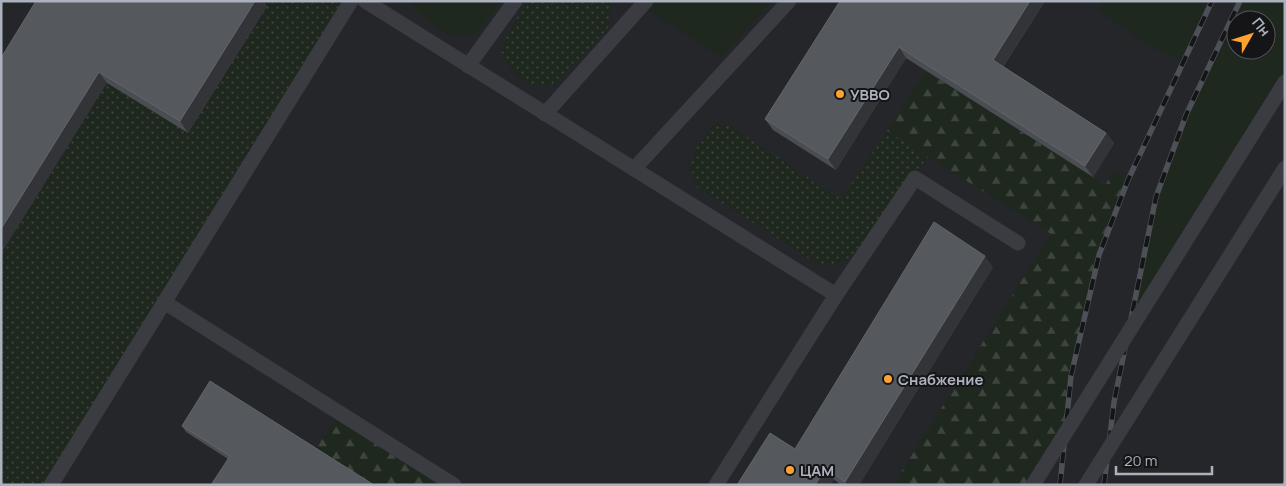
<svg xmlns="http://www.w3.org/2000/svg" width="1286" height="486" font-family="Manrope,sans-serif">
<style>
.built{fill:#252629;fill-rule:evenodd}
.grass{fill:url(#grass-dots)}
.forest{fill:url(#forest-firs)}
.park{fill:#1f281f;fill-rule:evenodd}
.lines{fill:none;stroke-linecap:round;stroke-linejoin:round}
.service{stroke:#3a3c42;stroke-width:15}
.rail-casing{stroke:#4d5057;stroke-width:5.5}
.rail{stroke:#151517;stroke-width:4;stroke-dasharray:11;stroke-linecap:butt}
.service-bridge{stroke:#3a3c42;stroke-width:15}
.wall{fill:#4a4d51}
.shaded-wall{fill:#333437}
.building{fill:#55585d;stroke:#62666c}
.poi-dot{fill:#ffa22f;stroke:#151517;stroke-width:2}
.labels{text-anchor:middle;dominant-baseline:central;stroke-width:4;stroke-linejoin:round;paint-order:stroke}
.poi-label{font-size:15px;font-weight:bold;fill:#abb2bd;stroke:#151517;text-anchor:start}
</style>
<defs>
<pattern id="grass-dots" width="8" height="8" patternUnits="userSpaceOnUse" patternTransform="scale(1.25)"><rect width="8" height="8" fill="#1f281f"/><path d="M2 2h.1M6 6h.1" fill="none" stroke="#3d453e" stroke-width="1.8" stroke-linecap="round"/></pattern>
<pattern id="forest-firs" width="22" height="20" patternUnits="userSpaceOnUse" patternTransform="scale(1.25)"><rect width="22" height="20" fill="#1f281f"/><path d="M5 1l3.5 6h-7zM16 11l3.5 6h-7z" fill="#3d453e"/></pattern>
</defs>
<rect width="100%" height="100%" fill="#1a1a1c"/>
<!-- built -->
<path class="built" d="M1,1H1285V485H1ZM1236,20H1266V50H1236Z"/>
<!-- grass -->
<g class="grass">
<path d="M260,1H351L51,485H1V254L107,83L188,133L267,6Z"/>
<path d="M527,1H612L608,28L555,84C526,91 515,76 501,54L507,35Z"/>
<path d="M715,123L731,126L841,199L887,131L928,156L863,255L845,259L836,265L816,263L697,187L690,166L698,144Z"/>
</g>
<!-- forest -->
<g class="forest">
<path d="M926,71L1105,185L1115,170L1128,180L1099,255L1071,376L1066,432L1033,485H893L1051,234L887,131Z"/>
<path d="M340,413L454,485H369L314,450Z"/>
</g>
<!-- park -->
<g class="park">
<path d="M410,1H501L476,34C469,35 460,37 453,35C440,32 416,12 410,1Z"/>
<path d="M646,1H773L721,57L642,6Z"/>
<path d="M1104,1H1212L1183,62L1146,44L1099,11Z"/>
<path d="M1240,1H1285V82L1131,320L1156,197L1186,115ZM1236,20H1266V50H1236Z"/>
</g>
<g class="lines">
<!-- service -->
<g class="service">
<path d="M365,1L836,295"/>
<path d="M468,66L515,1"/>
<path d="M545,114L646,1"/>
<path d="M634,169L789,1"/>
<path d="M164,302L454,485"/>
<path d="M51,485L351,1"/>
<path d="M716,485L836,295L915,178L1018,243"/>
</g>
<defs>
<g id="rail">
<path d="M1060,485L1071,376L1099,255L1128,180L1212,1"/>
<path d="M1104,485L1114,402L1156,197L1186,115L1240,1"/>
</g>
</defs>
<!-- rail casing -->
<use href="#rail" class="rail-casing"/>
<!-- rail -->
<use href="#rail" class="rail"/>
<!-- service-bridge -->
<g class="service-bridge">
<path d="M1033,485L1285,82"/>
<path d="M1086,485L1285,168"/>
</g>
</g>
<!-- wall -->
<g class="wall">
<path d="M36,1L267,6L188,133L107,83Z"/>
<path d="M968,1H1045L1003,67L1106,133L1114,143L1093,177L906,58L836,170L773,130L765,119L967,3Z"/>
<path d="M993,267L859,485H841L795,449Z"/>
<path d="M182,426L374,485L228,459L186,432Z"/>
</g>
<!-- shaded-wall -->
<g class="shaded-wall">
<path d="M255,1H264L267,6L188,133L180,121Z"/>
<path d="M1030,1H1045L1000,71L993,60Z"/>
<path d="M899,47L906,58L836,170L828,159Z"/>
<path d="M99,72L107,83L1,254V229Z"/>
<path d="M1106,133L1114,143L1093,177L1085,166Z"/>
<path d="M985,256L993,267L859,485H848L845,482Z"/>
<path d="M826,468L834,480L830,485H815Z"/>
</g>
<!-- building -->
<g class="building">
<path d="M36,1H255L180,121L99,72L1,229V58Z"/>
<path d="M840,1H965L967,3L968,1H1030L993,60L1106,133L1085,166L899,47L828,159L765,119Z"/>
<path d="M934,222L985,256L845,482L826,468L815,485H737L770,433L795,449Z"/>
<path d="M210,381L374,485H211L230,456L182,426Z"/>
<path d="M1285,480V485H1282Z"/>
</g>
<!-- markers -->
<g class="poi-dot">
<circle cx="840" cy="94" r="5"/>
<circle cx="888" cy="379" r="5"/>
<circle cx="790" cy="470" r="5"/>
</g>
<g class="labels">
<!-- poi labels -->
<g class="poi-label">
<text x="850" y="94">УВВО</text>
<text x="898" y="379">Снабжение</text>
<text x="800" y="470">ЦАМ</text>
</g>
</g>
<!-- border -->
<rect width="1286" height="486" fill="none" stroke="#abb2bd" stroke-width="5"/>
<!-- north arrow -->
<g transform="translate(1251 35) rotate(51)"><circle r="24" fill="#151517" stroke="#515459"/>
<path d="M0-4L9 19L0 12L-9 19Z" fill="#ffa22f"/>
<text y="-8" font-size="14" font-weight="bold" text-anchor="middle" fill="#abb2bd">Пн</text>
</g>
<!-- scale -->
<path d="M1116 466v8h96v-8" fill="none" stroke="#abb2bd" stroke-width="2.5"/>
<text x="1124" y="466" font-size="15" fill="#abb2bd" stroke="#151517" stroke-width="4" paint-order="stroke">20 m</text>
</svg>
